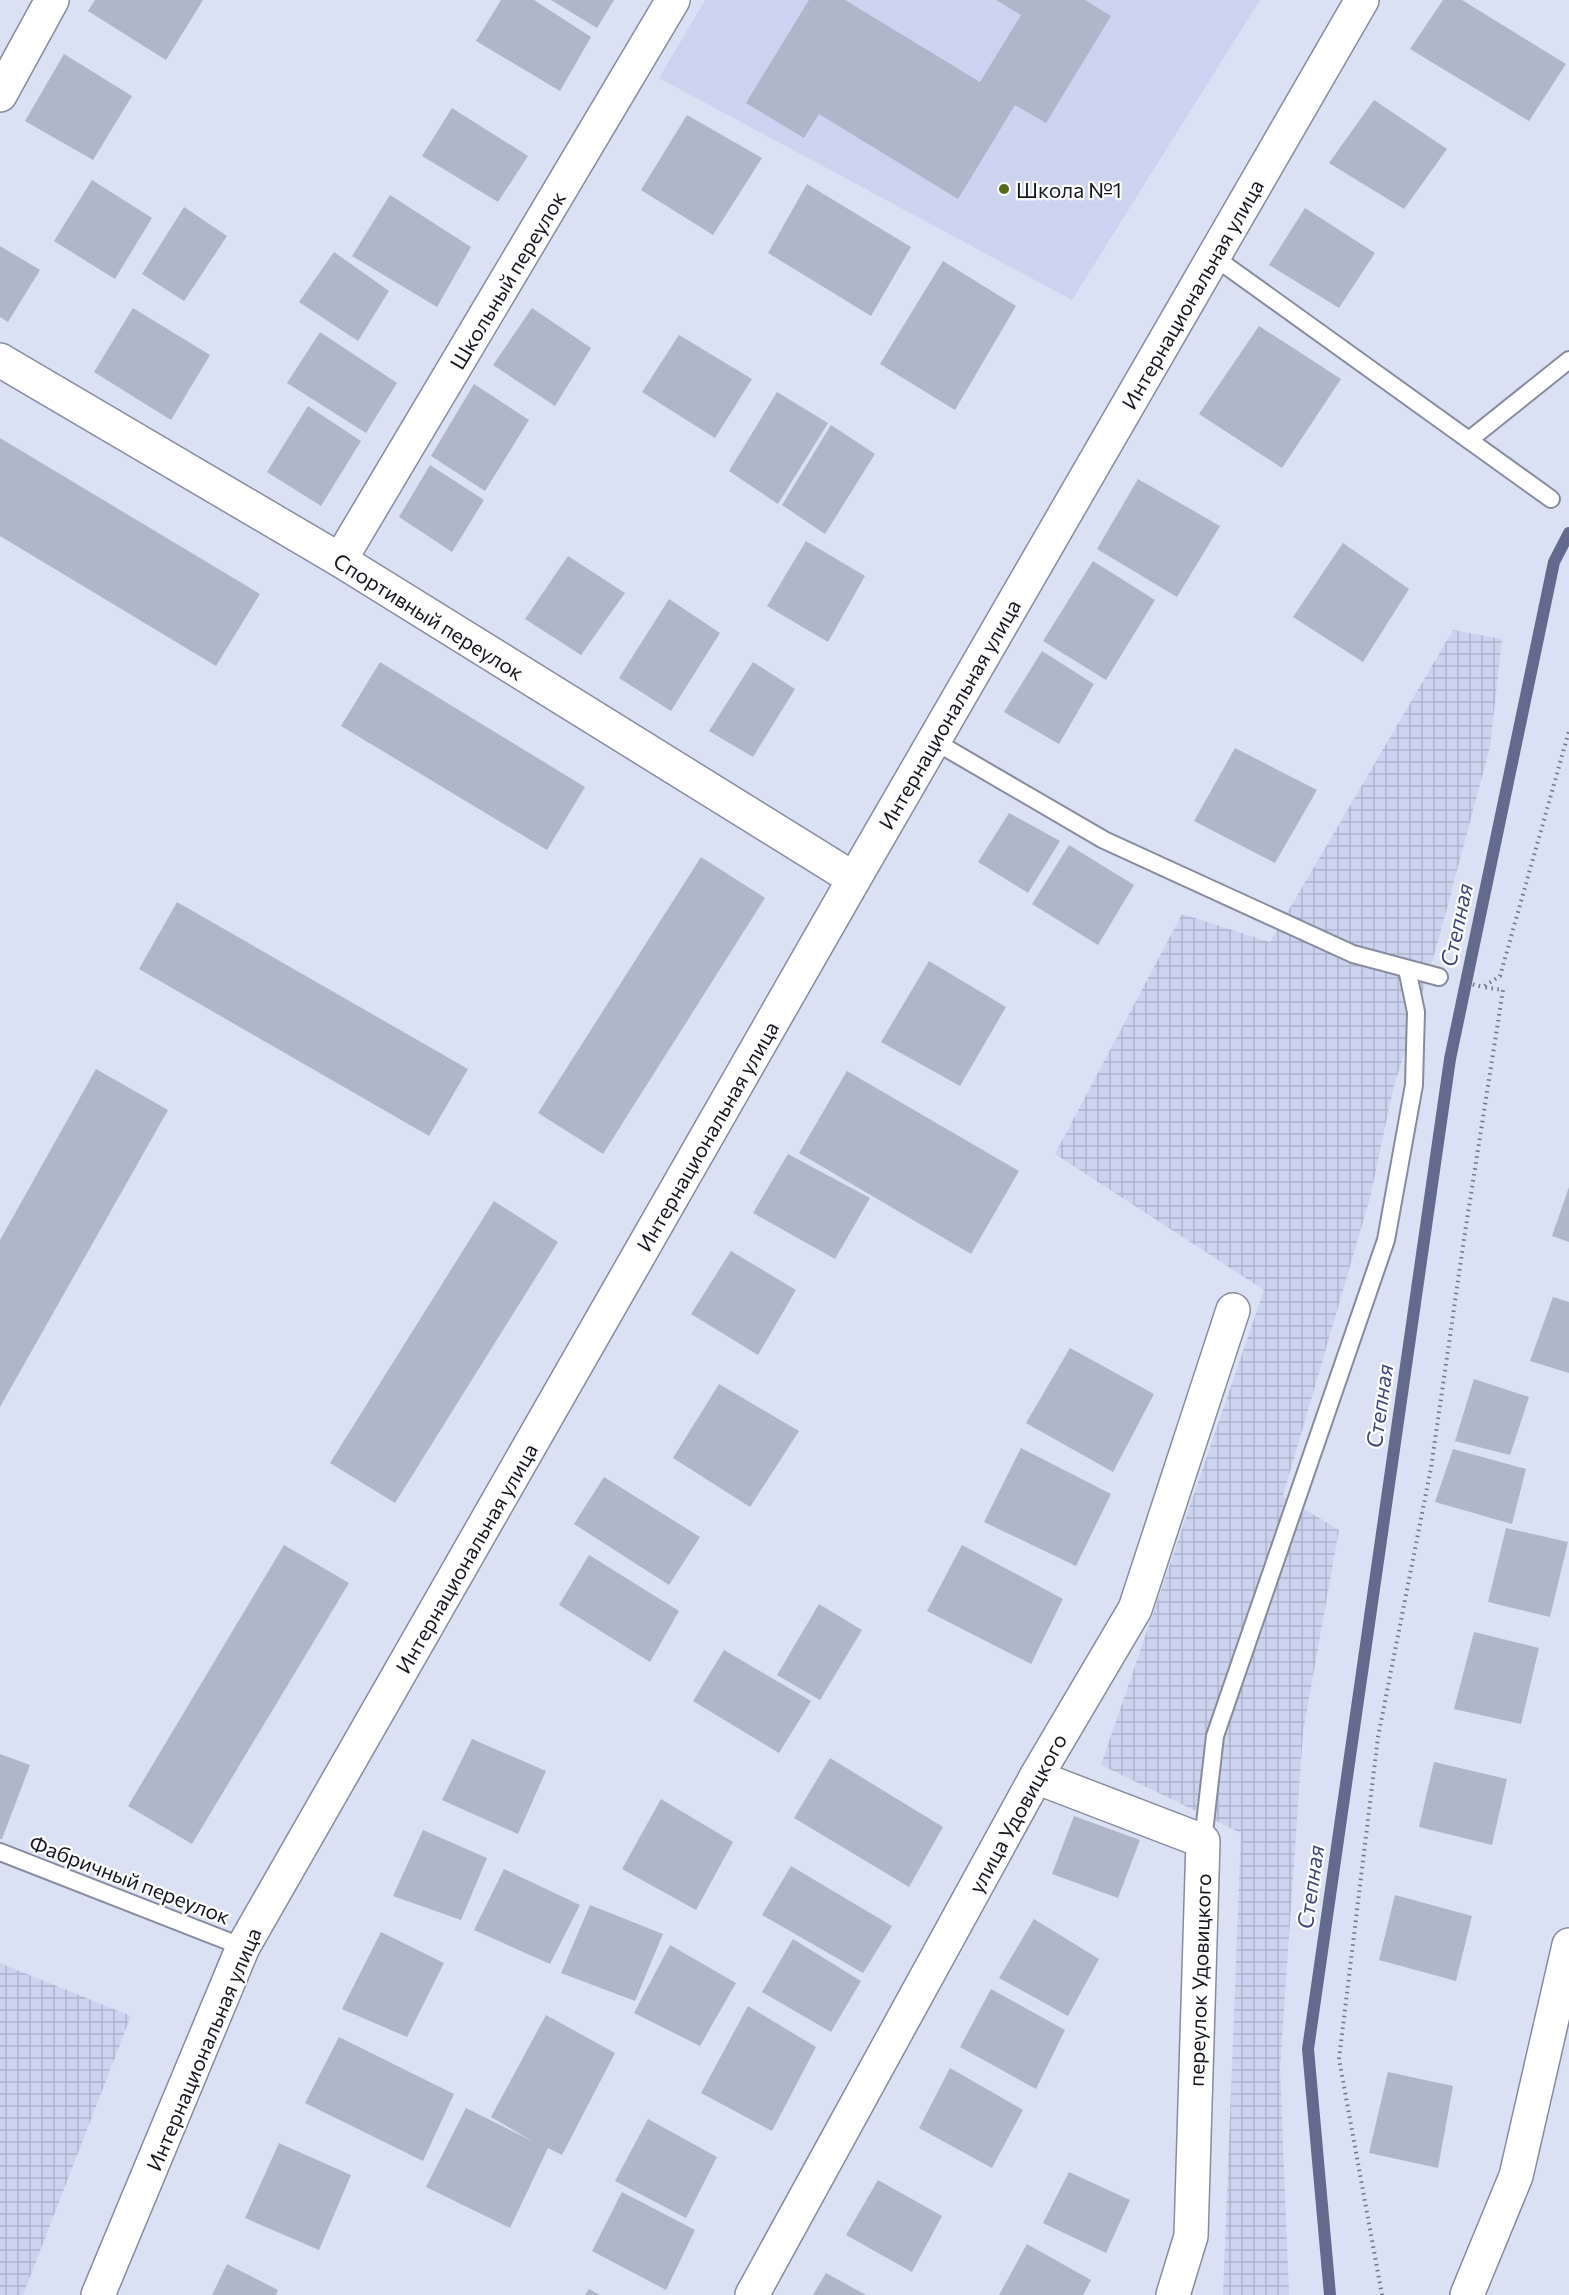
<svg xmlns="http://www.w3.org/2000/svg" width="1569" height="2295" font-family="Commissioner,sans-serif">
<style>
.built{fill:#ccd3ee}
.industrial{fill:url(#industrial-grid)}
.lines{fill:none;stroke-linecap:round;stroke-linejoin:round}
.stream{stroke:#636b8c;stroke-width:12}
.building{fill:#b0b6c9}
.lane-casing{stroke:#868b9e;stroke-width:20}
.street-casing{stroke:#868b9e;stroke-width:36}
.path{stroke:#717582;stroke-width:4;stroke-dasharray:1.5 4.5;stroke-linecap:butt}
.lane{stroke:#fff;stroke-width:16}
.street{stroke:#fff;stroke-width:33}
.poi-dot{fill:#556a19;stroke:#fff;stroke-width:2}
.labels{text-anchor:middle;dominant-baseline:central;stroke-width:4.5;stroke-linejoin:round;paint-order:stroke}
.poi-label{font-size:21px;fill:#16181f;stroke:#fff;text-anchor:start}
.street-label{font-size:21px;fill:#16181f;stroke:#fff}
.water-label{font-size:22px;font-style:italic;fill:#3b467f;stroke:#fff}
</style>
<defs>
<pattern id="industrial-grid" width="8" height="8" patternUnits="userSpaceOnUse" patternTransform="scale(1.5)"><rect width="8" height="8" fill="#ccd3ee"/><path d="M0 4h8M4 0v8" fill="none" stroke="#aeb4cc"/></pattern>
</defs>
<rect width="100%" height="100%" fill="#dbe1f5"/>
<!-- built -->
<path class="built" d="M705,0H1260L1072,300L659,78Z"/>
<!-- industrial -->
<g class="industrial">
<path d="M1453,630L1502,639L1490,747L1439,938L1393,1090L1370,1198L1283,1496L1339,1530L1303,1732L1280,2068L1289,2295H1223L1241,1833L1101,1765L1264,1290L1055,1154L1182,914L1270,942Z"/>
<path d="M0,1963L131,2016L23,2295H0Z"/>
</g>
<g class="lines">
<!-- stream -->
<path class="stream" d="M1330,2295L1308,2049L1450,1059L1554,562L1569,533"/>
</g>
<!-- building -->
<g class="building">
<path d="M95,0H203L166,60L88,11Z"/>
<path d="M501,0H534L591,37L560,91L476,41Z"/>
<path d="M551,0H614L597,28Z"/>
<path d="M809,0H845L980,82L1021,15L996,0H1085L1111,16L1046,123L1015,105L958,199L819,114L804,138L746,103Z"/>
<path d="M1443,0H1462L1566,64L1529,121L1410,49Z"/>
<path d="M64,54L132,96L93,160L25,121Z"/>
<path d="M1374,100L1447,149L1404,209L1329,163Z"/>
<path d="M452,108L528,156L498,202L422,156Z"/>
<path d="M687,115L762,158L713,235L641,190Z"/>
<path d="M92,180L152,218L115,279L54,241Z"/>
<path d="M807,184L911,247L871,316L768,253Z"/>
<path d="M390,195L471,247L437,307L352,256Z"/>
<path d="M184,207L227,236L184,301L142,274Z"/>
<path d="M1305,208L1375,253L1339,308L1269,265Z"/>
<path d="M0,246L40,270L8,322L0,317Z"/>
<path d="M334,252L389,291L358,341L299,302Z"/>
<path d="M943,261L1016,306L955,410L880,364Z"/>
<path d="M133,308L210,355L171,420L94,372Z"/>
<path d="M532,308L591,348L555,406L493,365Z"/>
<path d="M1259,326L1341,379L1282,468L1199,414Z"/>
<path d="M320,332L397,383L366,433L287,383Z"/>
<path d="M679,335L752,379L715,438L642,392Z"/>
<path d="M474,384L529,420L485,491L431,456Z"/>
<path d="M777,392L828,423L778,504L729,471Z"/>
<path d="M308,406L361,441L321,506L267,472Z"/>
<path d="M831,425L875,454L825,534L782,505Z"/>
<path d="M0,438L260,594L216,666L0,536Z"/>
<path d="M430,465L484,500L452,552L399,517Z"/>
<path d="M1138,479L1220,526L1177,597L1097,549Z"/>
<path d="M806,541L865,576L828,642L767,606Z"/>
<path d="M1343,543L1409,589L1363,662L1293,617Z"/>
<path d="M568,556L625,593L581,655L525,619Z"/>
<path d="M1093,561L1155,600L1106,680L1043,641Z"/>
<path d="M669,599L720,633L671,711L619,678Z"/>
<path d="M1042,651L1094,684L1059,744L1004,712Z"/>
<path d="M380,662L585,787L547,850L341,726Z"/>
<path d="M753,662L795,689L753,757L709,731Z"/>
<path d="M1235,748L1317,790L1275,863L1194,821Z"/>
<path d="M1009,813L1060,841L1028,893L978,862Z"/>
<path d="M1069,845L1134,885L1098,945L1032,904Z"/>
<path d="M701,857L765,898L603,1154L538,1113Z"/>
<path d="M177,902L468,1069L429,1136L139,969Z"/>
<path d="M929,961L1006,1007L960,1086L881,1042Z"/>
<path d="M96,1069L168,1110L0,1407V1240Z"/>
<path d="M847,1071L1019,1171L971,1254L799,1153Z"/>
<path d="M788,1154L870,1198L835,1259L753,1213Z"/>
<path d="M1569,1187V1242L1552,1236Z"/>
<path d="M494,1201L558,1242L395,1503L330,1463Z"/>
<path d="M731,1251L796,1290L758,1355L691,1314Z"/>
<path d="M1553,1297L1569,1302V1373L1530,1361Z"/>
<path d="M1070,1348L1154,1394L1113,1472L1026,1423Z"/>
<path d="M1474,1379L1529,1397L1510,1455L1455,1441Z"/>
<path d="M719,1384L799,1431L750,1507L673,1458Z"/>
<path d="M1021,1448L1111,1494L1076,1566L984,1522Z"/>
<path d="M1453,1449L1526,1469L1512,1524L1435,1502Z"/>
<path d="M604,1477L700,1537L669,1585L574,1524Z"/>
<path d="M1506,1528L1568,1542L1550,1617L1488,1602Z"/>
<path d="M284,1545L349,1583L192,1844L128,1806Z"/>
<path d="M962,1545L1063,1599L1031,1664L927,1611Z"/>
<path d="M589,1555L679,1611L650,1662L559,1605Z"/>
<path d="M819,1604L862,1630L820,1700L777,1675Z"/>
<path d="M1474,1632L1539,1648L1521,1724L1454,1709Z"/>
<path d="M724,1650L811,1701L779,1753L693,1701Z"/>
<path d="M472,1739L546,1771L518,1834L442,1800Z"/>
<path d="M0,1754L30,1765L2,1839H0Z"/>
<path d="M830,1758L943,1827L909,1887L794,1818Z"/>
<path d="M1434,1762L1507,1779L1492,1845L1419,1827Z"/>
<path d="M661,1799L733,1842L696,1910L622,1869Z"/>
<path d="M1074,1816L1140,1840L1118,1898L1052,1874Z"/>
<path d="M423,1830L487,1858L461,1920L393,1896Z"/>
<path d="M791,1866L892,1926L863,1973L762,1915Z"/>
<path d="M504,1869L580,1905L550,1964L474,1930Z"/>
<path d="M1395,1895L1472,1916L1456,1981L1379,1960Z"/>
<path d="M590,1905L663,1934L635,2001L561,1973Z"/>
<path d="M1034,1919L1099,1959L1068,2016L999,1978Z"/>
<path d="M381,1932L444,1963L407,2037L342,2009Z"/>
<path d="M793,1939L861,1981L831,2032L762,1992Z"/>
<path d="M670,1945L736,1983L700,2046L634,2013Z"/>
<path d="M991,1989L1065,2030L1036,2089L960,2047Z"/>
<path d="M748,2006L816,2047L772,2131L701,2093Z"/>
<path d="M546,2015L615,2053L562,2155L548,2148L510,2228L426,2187L466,2108L534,2142L491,2117Z"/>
<path d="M339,2037L454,2094L423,2161L305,2103Z"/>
<path d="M950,2068L1023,2110L992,2168L919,2128Z"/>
<path d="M1388,2072L1453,2086L1438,2168L1369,2153Z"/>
<path d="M648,2119L717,2157L686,2218L615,2181Z"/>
<path d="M279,2143L351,2175L319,2250L245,2218Z"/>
<path d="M1069,2172L1130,2200L1106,2253L1043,2223Z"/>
<path d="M878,2180L942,2216L912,2272L846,2235Z"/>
<path d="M622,2192L695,2230L666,2290L592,2251Z"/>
<path d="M1027,2244L1091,2280L1083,2295H999Z"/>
<path d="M227,2264L278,2290L276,2295H212Z"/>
<path d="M826,2273L866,2295H813Z"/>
<path d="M589,2289L600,2295H585Z"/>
</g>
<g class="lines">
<defs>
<g id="lane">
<path d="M1214,257L1551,499"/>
<path d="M1469,440L1569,360"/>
<path d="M934,741L1104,840L1353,954L1439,977"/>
<path d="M1203,1841L1215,1736L1386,1240L1414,1085L1416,1012L1407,969"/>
<path d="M0,1852L243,1947"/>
</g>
<g id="street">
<path d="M0,95L52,0"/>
<path d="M0,360L340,560L854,879"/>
<path d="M340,560L673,0"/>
<path d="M1036,1777L1203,1841L1191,2236L1173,2295"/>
<path d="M98,2295L243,1947L854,879L1362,0"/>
<path d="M752,2295L1036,1777L1135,1609L1233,1310"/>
<path d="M1467,2295L1516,2176L1569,1945"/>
</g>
</defs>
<!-- lane casing -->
<use href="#lane" class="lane-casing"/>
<!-- street casing -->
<use href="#street" class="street-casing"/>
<!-- path -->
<g class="path">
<path d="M1467,983L1483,987"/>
<path d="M1382,2295L1339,2059L1378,1737L1431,1468L1464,1239L1503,990L1483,987L1500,976L1569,731"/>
</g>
<!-- lane -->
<use href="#lane" class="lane"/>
<!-- street -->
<use href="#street" class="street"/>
</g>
<!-- markers -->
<circle class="poi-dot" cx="1004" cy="189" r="6"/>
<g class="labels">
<!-- poi labels -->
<g class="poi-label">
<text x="1016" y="189">Школа №1</text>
</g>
<!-- street labels -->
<g class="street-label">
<text transform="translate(507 280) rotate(-59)">Школьный переулок</text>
<text transform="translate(1192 294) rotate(-60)">Интернациональная улица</text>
<text transform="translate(429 616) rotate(32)">Спортивный переулок</text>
<text transform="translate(949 714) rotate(-60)">Интернациональная улица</text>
<text transform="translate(707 1136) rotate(-60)">Интернациональная улица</text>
<text transform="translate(466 1558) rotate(-60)">Интернациональная улица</text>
<text transform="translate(1017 1813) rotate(-61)">улица Удовицкого</text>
<text transform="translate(130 1879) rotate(21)">Фабричный переулок</text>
<text transform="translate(1199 1980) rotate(-88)">переулок Удовицкого</text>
<text transform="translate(203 2049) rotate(-67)">Интернациональная улица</text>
</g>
<!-- water labels -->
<g class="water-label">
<text transform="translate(1456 925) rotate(-78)">Степная</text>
<text transform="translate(1379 1406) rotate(-82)">Степная</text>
<text transform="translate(1310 1887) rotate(-82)">Степная</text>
</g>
</g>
</svg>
